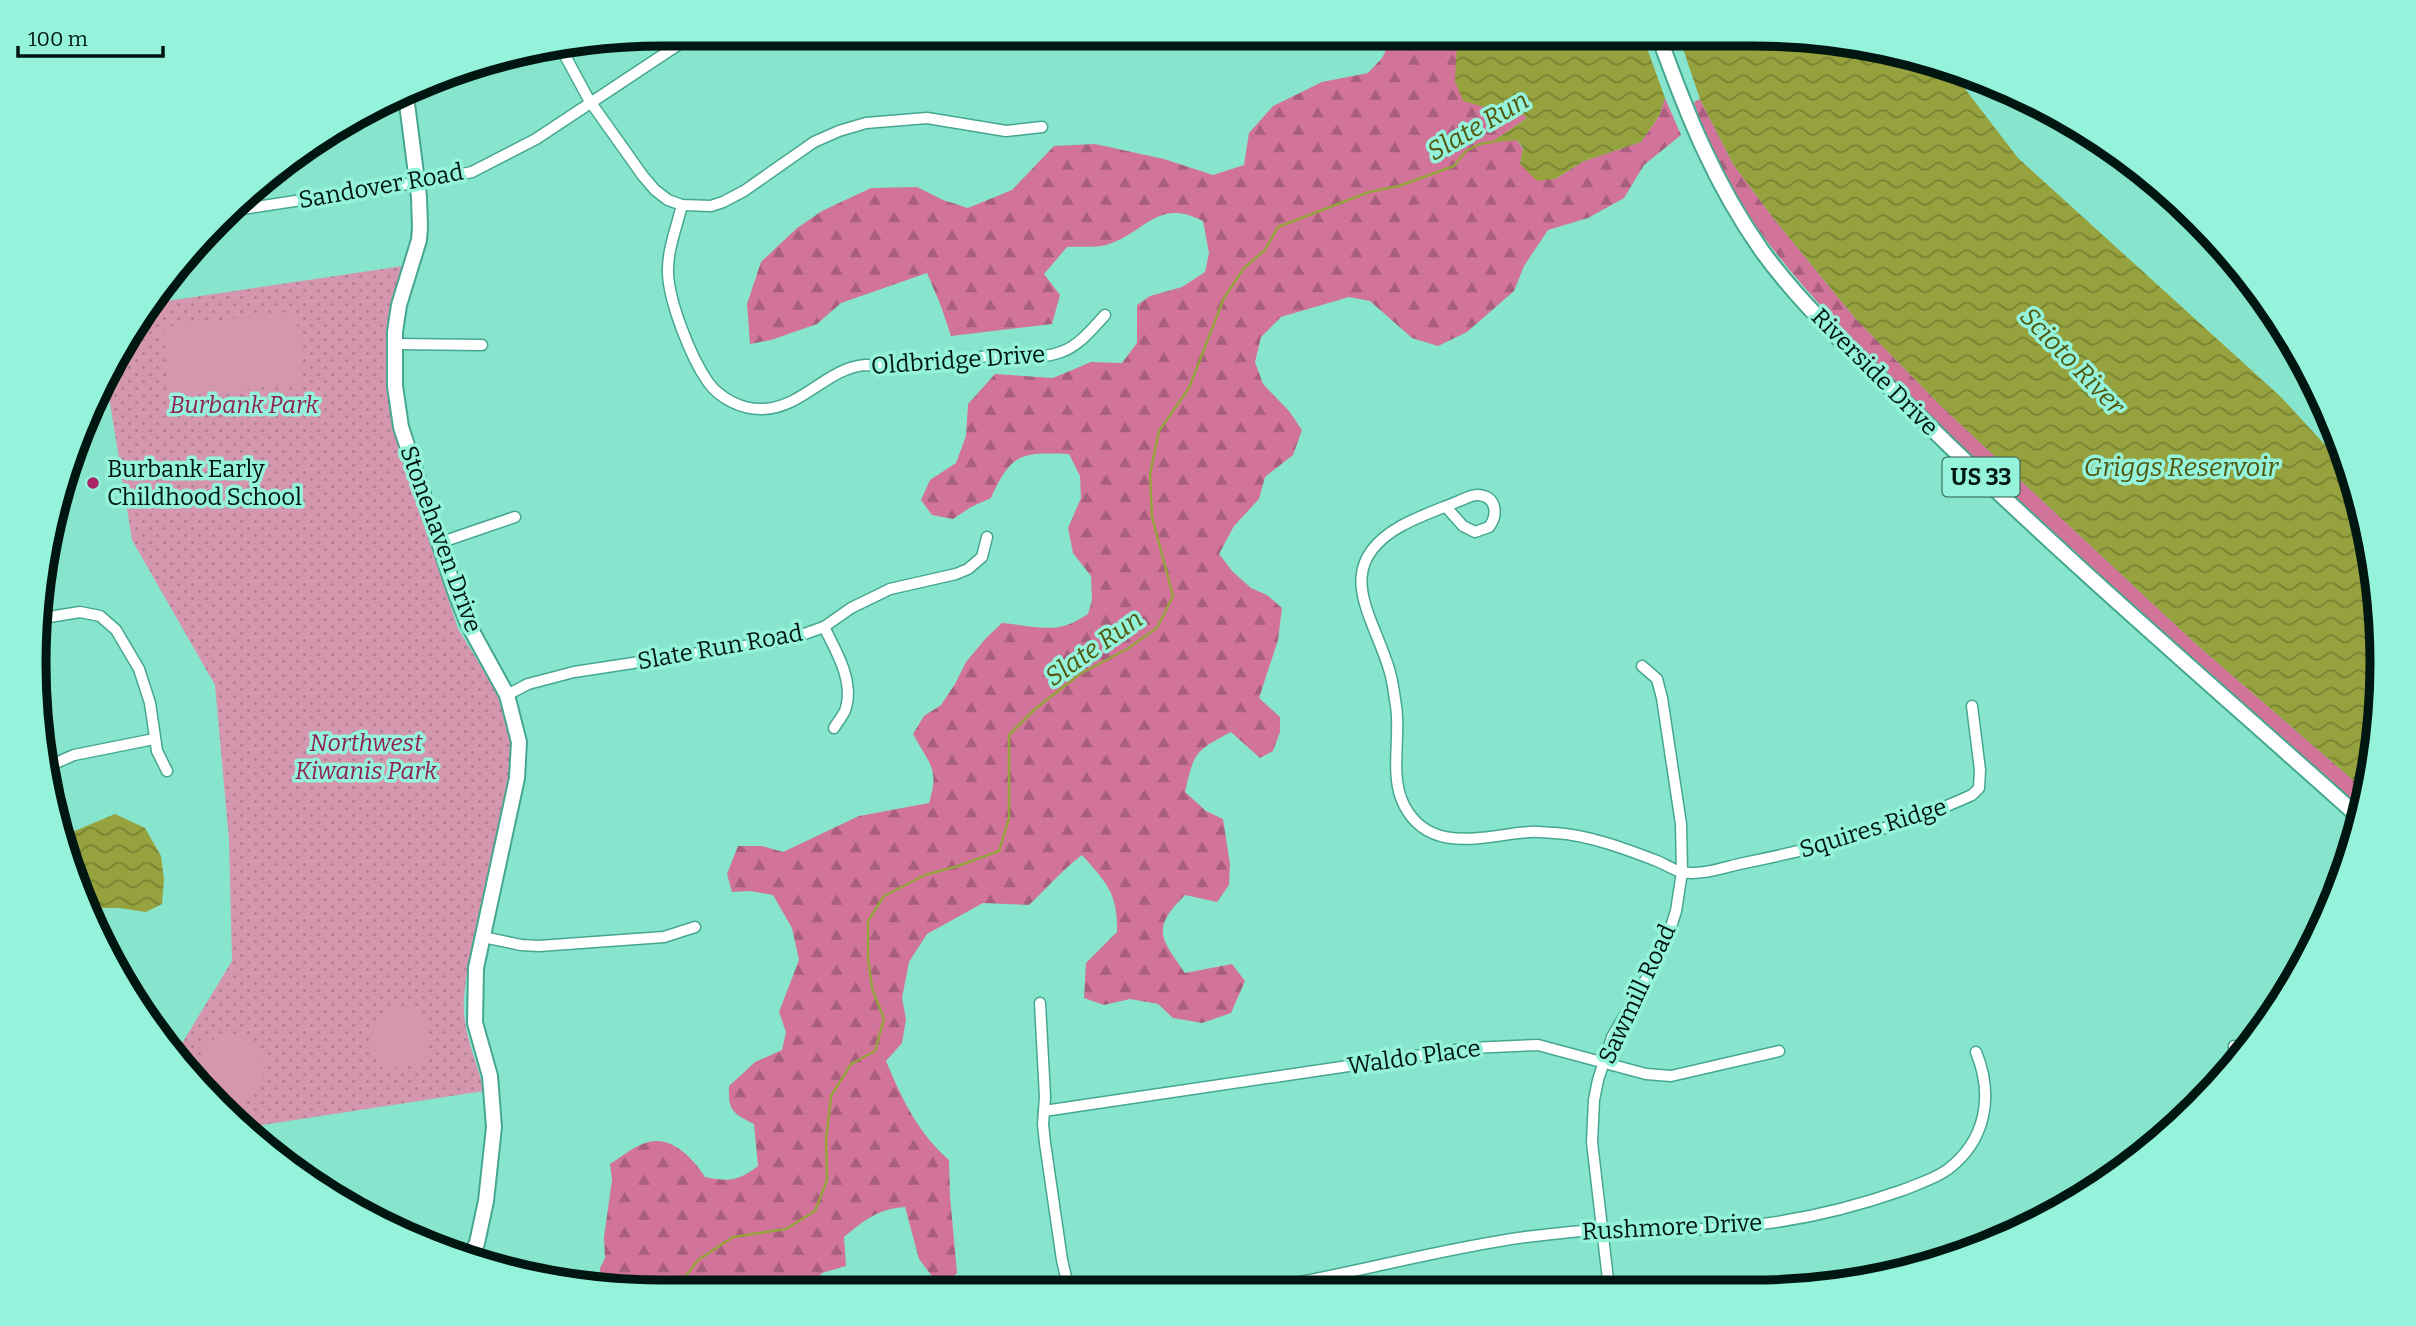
<svg xmlns="http://www.w3.org/2000/svg" width="2416" height="1326" font-family="Bitter,serif">
<style>
.grass{fill:url(#grass-dots)}
.forest{fill:url(#forest-firs)}
.garden{fill:#d497ad}
.water{fill:url(#water-waves)}
.lines{fill:none;stroke-linecap:round;stroke-linejoin:round}
.stream{stroke:#96a23e;stroke-width:2.5}
.street-casing{stroke:#46a790;stroke-width:13}
.secondary-casing{stroke:#46a790;stroke-width:18}
.primary-casing{stroke:#46a790;stroke-width:18}
.street{stroke:#fff;stroke-width:10}
.secondary{stroke:#fff;stroke-width:14}
.primary{stroke:#fff;stroke-width:14}
.poi-dot{fill:#aa2267;stroke:#94f3da;stroke-width:2.5}
.labels{text-anchor:middle;dominant-baseline:central;stroke-width:7;stroke-linejoin:round;paint-order:stroke}
.shield{fill:#94f3da;stroke:#2c594d;stroke-width:2}
.shield-label{font-size:23px;font-weight:bold;fill:#001711}
.street-label{font-size:24px;fill:#001711;stroke:#94f3da}
.park-label{font-size:24px;font-style:italic;fill:#8f1f57;stroke:#94f3da}
.poi-label{font-size:24px;fill:#001711;stroke:#94f3da;text-anchor:start}
.water-label{font-size:26px;font-style:italic;fill:#51580e;stroke:#94f3da}
.rim{fill:none;stroke:#001711;stroke-width:9}
</style>
<defs>
<pattern id="grass-dots" width="8" height="8" patternUnits="userSpaceOnUse" patternTransform="scale(1.75)"><rect width="8" height="8" fill="#d497ad"/><path d="M2 2h.1M6 6h.1" fill="none" stroke="#b48194" stroke-width="1.8" stroke-linecap="round"/></pattern>
<pattern id="forest-firs" width="22" height="20" patternUnits="userSpaceOnUse" patternTransform="scale(1.75)"><rect width="22" height="20" fill="#d2749a"/><path d="M5 1l3.5 6h-7zM16 11l3.5 6h-7z" fill="#a85e7c"/></pattern>
<pattern id="water-waves" width="16" height="10" patternUnits="userSpaceOnUse" patternTransform="scale(1.75)"><rect width="16" height="10" fill="#96a23e"/><path d="M0 5q4-4 8 0t8 0" fill="none" stroke="#788333"/></pattern>
</defs>
<rect width="100%" height="100%" fill="#87e5cd"/>
<!-- grass -->
<path class="grass" d="M403,266C384,323 383,371 394,429L458,629L495,689L505,710L512,748L508,786L466,978C465,990 463,1002 464,1013C466,1040 478,1065 484,1091L249,1127L189,1078L185,1071L181,1045L232,961L229,840L215,685L132,540L107,384L140,313L147,304Z"/>
<!-- forest -->
<g class="forest">
<path d="M1394,34H1465L1457,42L1484,107L1512,105L1527,118L1492,142L1516,139L1523,149L1520,164L1555,179L1584,161L1641,142L1659,116L1665,98L1681,135L1644,165L1624,198L1588,218L1548,230L1524,266L1514,291L1467,332L1438,346L1412,338L1370,301L1349,297L1281,317L1261,337L1255,362L1263,384L1289,411L1302,430L1293,455L1265,477L1259,499L1234,526L1219,554L1233,572L1251,588L1267,595L1282,608L1278,640L1259,698L1280,717V732L1273,751L1260,758L1231,732C1195,751 1194,752 1185,792L1206,811L1223,819L1230,864L1229,885L1217,902L1185,895C1151,929 1160,937 1185,973L1232,964L1245,981L1231,1013L1202,1023L1173,1018L1158,1004L1130,999L1104,1005L1084,998L1086,963L1117,932C1118,894 1107,883 1082,855C1062,870 1047,888 1029,905L983,903L927,934L909,962L902,998L906,1019L902,1043L886,1061C902,1099 918,1133 949,1160L950,1196L957,1273L941,1288L919,1259L905,1207C877,1209 865,1220 844,1237L846,1266L822,1273L806,1291H622L601,1287L600,1268L605,1258L604,1237L612,1180L610,1164C623,1156 640,1141 656,1141C676,1140 696,1162 705,1177C730,1182 738,1181 758,1166L754,1124C732,1113 728,1110 729,1086L755,1062L782,1050L786,1032L779,1012L799,960L792,928L773,895L750,891L732,892L727,874L738,846H762L783,852L859,816L929,803C940,768 929,764 913,734L924,716L941,705L955,684L966,662L986,638L1002,623C1022,624 1048,632 1067,625C1074,623 1081,618 1088,614L1092,600L1091,576L1073,553L1068,528L1081,498L1080,476L1069,454C1021,452 1011,453 991,498L971,507L953,519L932,515L921,500L930,480L956,463L966,436L968,404L995,374L1053,378L1091,362L1122,363L1137,343V305L1150,296L1182,287L1205,272L1209,253L1203,221C1157,197 1146,233 1106,245C1094,248 1079,246 1067,247L1044,274L1060,295L1052,324L951,336L941,306L927,273L841,303L817,324L771,340L750,344L747,304L761,262L797,228L822,211L871,188L917,187L943,200L968,208L1012,190L1054,146L1095,144L1164,159L1213,175L1244,165L1249,133L1273,106L1322,82L1368,73L1382,58Z"/>
<path d="M1700,99L1733,164L1774,219L1855,318L1942,407L2196,644L2367,792L2362,810C2255,715 2148,620 2042,523C1990,475 1939,426 1889,376C1811,298 1726,211 1694,102Z"/>
</g>
<!-- garden -->
<g class="garden">
<path d="M295,311L304,382L172,398L163,327Z"/>
<path d="M401,1006L409,1007L426,1016L428,1056L420,1065L384,1069C363,1047 371,1012 401,1006Z"/>
<path d="M225,1034C265,1032 275,1070 252,1098L210,1095L200,1086L204,1044Z"/>
</g>
<!-- water -->
<g class="water">
<path d="M1465,34H1642L1665,98L1659,116L1641,142L1584,161L1555,179L1537,181L1520,164L1523,148L1517,140L1490,143L1527,118L1512,105L1484,107L1463,101L1455,81L1457,42Z"/>
<path d="M1678,34L1794,35L1916,55L1949,68L2018,158L2281,397L2351,473L2361,500L2381,622L2377,746L2367,792L2196,644L1942,407L1855,318L1774,219L1733,164L1700,99Z"/>
<path d="M115,814L145,828L161,856L164,879L162,904L146,912L119,908H84L81,904L65,835Z"/>
</g>
<g class="lines">
<!-- stream -->
<path class="stream" d="M674,1291L698,1260L733,1237L786,1229L815,1211L827,1180L826,1140L831,1096L851,1064L875,1051L884,1019L872,988L868,958V921L884,896L925,875L958,866L999,851L1009,818V735L1035,709L1080,674L1127,649L1157,628L1173,596L1152,517L1150,474L1159,431L1189,388L1224,298L1244,268L1265,250L1278,227L1369,192L1399,186L1454,166L1466,151L1480,144L1492,142"/>
<defs>
<g id="street">
<path d="M562,50L589,100L643,176L655,190L668,200L682,205L711,206L723,202L744,191L814,142L839,131L866,123L927,118L1006,131L1042,127"/>
<path d="M682,205C677,226 667,251 668,273C669,302 691,358 708,382C720,399 743,410 763,409C802,408 827,368 865,365C881,365 897,368 913,367C939,366 966,357 992,356C1014,355 1040,360 1061,352C1079,346 1093,328 1105,315"/>
<path d="M236,210L427,181L472,172L536,139L696,33"/>
<path d="M395,344L482,345"/>
<path d="M1446,507L1463,526L1475,532L1489,527C1498,515 1497,497 1479,495C1472,494 1465,499 1459,501C1440,509 1419,516 1401,526C1330,566 1373,615 1389,669C1393,681 1394,694 1396,706C1401,737 1389,776 1404,805C1430,856 1486,835 1529,832C1538,831 1547,833 1555,833C1589,835 1626,849 1657,861C1665,864 1673,870 1682,872C1701,876 1725,867 1744,863C1821,847 1900,828 1972,795L1979,788L1980,770L1972,706"/>
<path d="M439,543L515,517"/>
<path d="M43,618L80,612L100,616L116,630L139,669L150,703L157,751L167,771"/>
<path d="M824,627C836,651 854,680 846,708C844,715 838,721 834,728"/>
<path d="M507,695L528,684L574,672L790,639L824,627L851,608L890,589L956,574L968,569L982,557L987,537"/>
<path d="M49,766L74,755L154,739"/>
<path d="M483,937L521,945L539,946L664,937L695,927"/>
<path d="M1040,1003L1045,1097L1043,1124L1045,1143L1062,1260L1069,1290"/>
<path d="M2234,1046L2235,1060"/>
<path d="M1044,1111L1470,1048L1538,1045L1646,1074L1671,1076L1779,1051"/>
<path d="M1609,1288L1592,1142L1594,1100L1598,1080L1612,1037L1656,962L1669,933L1676,911L1682,872L1681,824L1662,698L1657,679L1642,666"/>
<path d="M1261,1289C1350,1275 1437,1249 1526,1237C1551,1234 1575,1231 1600,1230C1636,1228 1671,1231 1706,1229C1773,1226 1841,1212 1903,1190C1918,1184 1934,1179 1947,1170C1986,1141 1994,1096 1976,1052"/>
</g>
<path id="secondary" d="M406,96L419,197L420,228L419,240L399,305L395,332V386L401,427L455,591L468,624L507,695L519,742L517,778L476,968L475,1023L490,1076L494,1127L486,1201L477,1243L468,1261"/>
<path id="primary" d="M1658,34C1686,112 1714,183 1762,251C1807,313 1866,364 1921,418C2062,557 2213,686 2360,818"/>
</defs>
<!-- street casing -->
<use href="#street" class="street-casing"/>
<!-- secondary casing -->
<use href="#secondary" class="secondary-casing"/>
<!-- primary casing -->
<use href="#primary" class="primary-casing"/>
<!-- street -->
<use href="#street" class="street"/>
<!-- secondary -->
<use href="#secondary" class="secondary"/>
<!-- primary -->
<use href="#primary" class="primary"/>
</g>
<!-- markers -->
<circle class="poi-dot" cx="93" cy="483" r="7"/>
<g class="labels">
<!-- shield labels -->
<rect class="shield" x="1942.5" y="457.5" width="77" height="39" rx="5"/>
<g class="shield-label">
<text x="1981" y="477">US 33</text>
</g>
<!-- street labels -->
<g class="street-label">
<text transform="translate(381 186) rotate(-10)">Sandover Road</text>
<text transform="translate(958 360) rotate(-4)">Oldbridge Drive</text>
<text transform="translate(1875 372) rotate(45)">Riverside Drive</text>
<text transform="translate(441 539) rotate(70)">Stonehaven Drive</text>
<text transform="translate(720 647) rotate(-10)">Slate Run Road</text>
<text transform="translate(1873 828) rotate(-17)">Squires Ridge</text>
<text transform="translate(1637 994) rotate(-65)">Sawmill Road</text>
<text transform="translate(1414 1057) rotate(-8)">Waldo Place</text>
<text transform="translate(1672 1227) rotate(-3)">Rushmore Drive</text>
</g>
<!-- park labels -->
<g class="park-label">
<text x="244" y="405">Burbank Park</text>
<text x="366" y="743">Northwest<tspan x="366" dy="28">Kiwanis Park</tspan></text>
</g>
<!-- poi labels -->
<g class="poi-label">
<text x="107" y="469">Burbank Early<tspan x="107" dy="28">Childhood School</tspan></text>
</g>
<!-- water labels -->
<g class="water-label">
<text transform="translate(1478 126) rotate(-30)">Slate Run</text>
<text transform="translate(2072 361) rotate(46)">Scioto River</text>
<text x="2181" y="467">Griggs Reservoir</text>
<text transform="translate(1094 648) rotate(-35)">Slate Run</text>
</g>
</g>
<!-- crop -->
<path d="M0 0H2416V1326H0ZM663 46H1753A617 617 0 0 1 2370 663V663A617 617 0 0 1 1753 1280H663A617 617 0 0 1 46 663V663A617 617 0 0 1 663 46Z" fill="#94f3da" fill-rule="evenodd"/>
<path class="rim" d="M663 46H1753A617 617 0 0 1 2370 663V663A617 617 0 0 1 1753 1280H663A617 617 0 0 1 46 663V663A617 617 0 0 1 663 46Z"/>
<!-- scale -->
<path d="M18 46v10h145v-10" fill="none" stroke="#001711" stroke-width="3.5"/>
<text x="28" y="46" font-size="21" fill="#001711" stroke="#94f3da" stroke-width="5" paint-order="stroke">100 m</text>
</svg>
